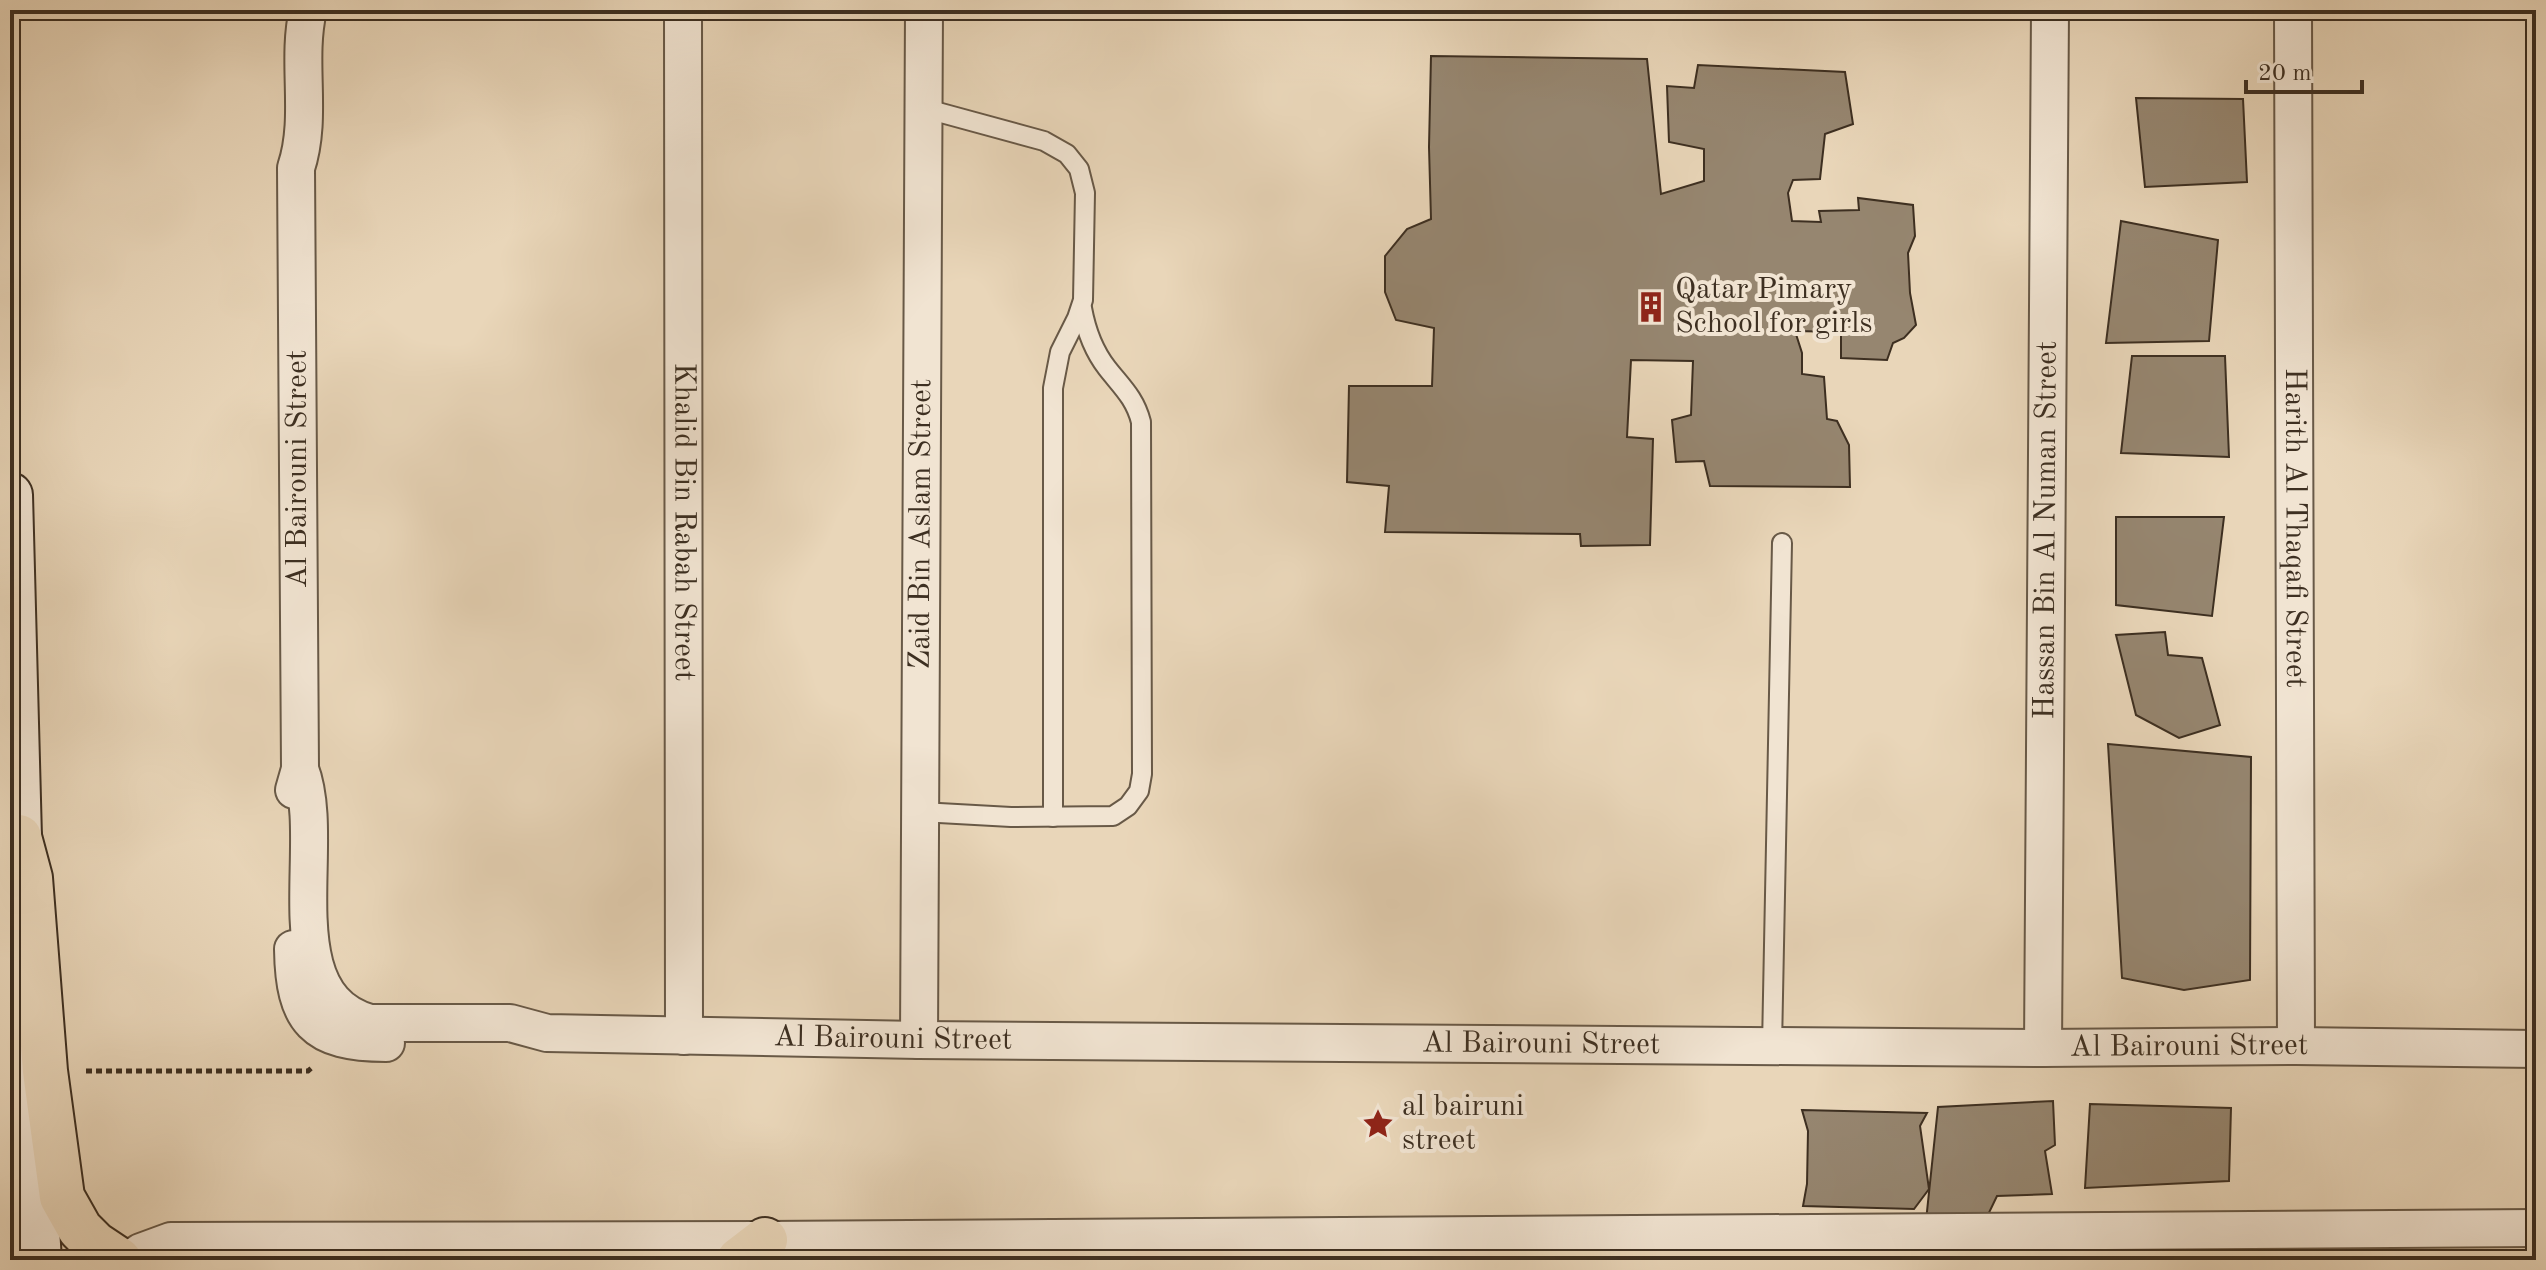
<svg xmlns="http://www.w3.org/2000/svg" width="2546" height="1270" font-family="'Old Standard TT',serif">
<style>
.building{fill:#968670;stroke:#3d2f21;stroke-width:2}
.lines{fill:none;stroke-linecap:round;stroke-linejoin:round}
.lane-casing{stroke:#685947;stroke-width:22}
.street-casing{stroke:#685947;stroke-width:40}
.secondary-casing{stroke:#3d2f21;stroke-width:48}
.primary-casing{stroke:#3d2f21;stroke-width:48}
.path{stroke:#3d2f21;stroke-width:5;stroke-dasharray:6 4;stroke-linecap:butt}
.lane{stroke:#f1e4d2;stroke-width:18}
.street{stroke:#f1e4d2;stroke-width:36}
.secondary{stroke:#f1e4d2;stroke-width:44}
.primary{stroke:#e9d6b9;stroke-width:44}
.labels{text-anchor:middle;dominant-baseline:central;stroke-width:8;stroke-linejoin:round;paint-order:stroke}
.poi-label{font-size:30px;fill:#3d2f21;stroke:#f1e4d2;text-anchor:start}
.street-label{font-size:30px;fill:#3d2f21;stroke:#f1e4d2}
</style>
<rect width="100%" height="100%" fill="#e9d6b9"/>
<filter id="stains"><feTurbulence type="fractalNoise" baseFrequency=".0025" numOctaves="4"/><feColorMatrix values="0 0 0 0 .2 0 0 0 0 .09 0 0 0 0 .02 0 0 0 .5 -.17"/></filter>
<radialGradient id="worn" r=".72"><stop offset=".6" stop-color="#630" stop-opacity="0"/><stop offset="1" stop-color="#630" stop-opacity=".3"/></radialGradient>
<!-- building -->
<g class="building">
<path d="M1431,56L1647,59L1661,194L1704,181V149L1669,142L1667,86L1694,88L1698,65L1845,72L1853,124L1825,134L1820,179L1793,180L1788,193L1792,221L1821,222L1819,211L1859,210L1858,198L1913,205L1915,236L1908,253L1910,293L1916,325L1904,338L1893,343L1887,360L1841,358V332L1795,331L1802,353V374L1824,377L1827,419L1837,421L1849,445L1850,487L1710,486L1704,461L1676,462L1672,420L1691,415L1693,361L1631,360L1627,437L1653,439L1650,545L1581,546L1580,534L1385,532L1389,486L1347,482L1349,386H1432L1434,328L1396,320L1385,292V256L1407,229L1431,219L1429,147Z"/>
<path d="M2136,98L2243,99L2247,182L2145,187Z"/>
<path d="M2121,221L2218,240L2209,341L2106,343Z"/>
<path d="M2132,356H2225L2229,457L2121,453Z"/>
<path d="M2116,517H2224L2212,616L2116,605Z"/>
<path d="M2165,632L2168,655L2202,658L2220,725L2179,738L2136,715L2116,635Z"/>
<path d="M2108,744L2251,757L2250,980L2184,990L2122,978Z"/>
<path d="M2053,1101L2055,1145L2045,1151L2052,1194L1997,1196L1985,1221H1926L1938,1107Z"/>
<path d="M2090,1104L2231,1108L2229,1181L2085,1188Z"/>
<path d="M1802,1110L1927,1113L1920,1126L1929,1189L1914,1209L1803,1206L1807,1184L1808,1131Z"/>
</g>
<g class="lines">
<defs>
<g id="lane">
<path d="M923,108L1044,141L1067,154L1079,169L1085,193L1083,300L1077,318L1060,352L1053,388V817"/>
<path d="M921,812L1011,817L1113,816L1128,806L1139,791L1142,774L1141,422C1135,398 1121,386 1107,368C1093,350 1086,330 1082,308"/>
<path d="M1772,1046L1782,543"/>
</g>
<g id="street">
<path id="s1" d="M683,10L684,1036"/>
<path id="s2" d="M2293,10L2296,1046"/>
<path id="s3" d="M300,769C329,843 270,995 370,1023H510L547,1033L919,1040L2043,1048L2296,1046L2536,1049"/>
<path d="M294,790L300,769L296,168C313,117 296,62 308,10"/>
<path d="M293,949C294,1021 314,1043 386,1043"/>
<path id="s4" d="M919,1040L924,10"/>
<path id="s5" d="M2043,1048L2050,10"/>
<path d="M129,1260L141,1252L171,1241L765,1240L2536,1228"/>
</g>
<g id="secondary">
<path d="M10,495L20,876"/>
<path d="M26,1061L39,1260"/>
</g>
<g id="primary">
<path d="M19,837L30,878L45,1071L62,1197L80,1229L95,1244L119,1260"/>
<path d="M739,1260L765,1240"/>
</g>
</defs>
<!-- lane casing -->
<use href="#lane" class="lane-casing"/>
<!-- street casing -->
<use href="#street" class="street-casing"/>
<!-- secondary casing -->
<use href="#secondary" class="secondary-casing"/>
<!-- primary casing -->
<use href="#primary" class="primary-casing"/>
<!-- path -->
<path class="path" d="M86,1071H308L314,1066"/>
<!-- lane -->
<use href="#lane" class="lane"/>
<!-- street -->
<use href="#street" class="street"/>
<!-- secondary -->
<use href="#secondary" class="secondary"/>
<!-- primary -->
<use href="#primary" class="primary"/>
</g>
<!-- icons -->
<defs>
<symbol id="building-bare" viewBox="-9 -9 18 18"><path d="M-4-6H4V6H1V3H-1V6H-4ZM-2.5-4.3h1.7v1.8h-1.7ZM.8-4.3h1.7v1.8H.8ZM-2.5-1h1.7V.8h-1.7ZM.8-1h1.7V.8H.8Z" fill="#8f2418" stroke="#f1e4d2" stroke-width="2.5" paint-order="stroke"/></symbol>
<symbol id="sight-bare" viewBox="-9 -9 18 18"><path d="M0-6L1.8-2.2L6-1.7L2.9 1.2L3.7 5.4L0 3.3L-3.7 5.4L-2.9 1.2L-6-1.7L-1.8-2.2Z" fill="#8f2418" stroke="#f1e4d2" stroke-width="2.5" paint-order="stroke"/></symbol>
</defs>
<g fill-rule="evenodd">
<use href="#building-bare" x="1629" y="285" width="44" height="44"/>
<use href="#sight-bare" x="1356" y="1102" width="44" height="44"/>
</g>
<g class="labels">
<!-- poi labels -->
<g class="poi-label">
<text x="1675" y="290">Qatar Pimary<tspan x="1675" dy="34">School for girls</tspan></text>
<text x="1402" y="1107">al bairuni<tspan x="1402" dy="34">street</tspan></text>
</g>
<!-- street labels -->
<g class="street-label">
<text transform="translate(298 469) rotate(-90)">Al Bairouni Street</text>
<text stroke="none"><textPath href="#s1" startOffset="512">Khalid Bin Rabah Street</textPath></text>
<text stroke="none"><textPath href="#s4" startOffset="516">Zaid Bin Aslam Street</textPath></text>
<text stroke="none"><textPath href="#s2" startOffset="518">Harith Al Thaqafi Street</textPath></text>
<text stroke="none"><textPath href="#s5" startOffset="518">Hassan Bin Al Numan Street</textPath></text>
<text stroke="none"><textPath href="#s3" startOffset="806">Al Bairouni Street</textPath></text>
<text stroke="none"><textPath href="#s3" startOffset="1454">Al Bairouni Street</textPath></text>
<text stroke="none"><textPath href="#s3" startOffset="2102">Al Bairouni Street</textPath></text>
</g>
</g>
<!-- margin -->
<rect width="2546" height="1270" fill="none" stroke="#e9d6b9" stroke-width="40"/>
<rect x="12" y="12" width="2522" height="1246" fill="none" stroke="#3d2f21" stroke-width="4"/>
<rect x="20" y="20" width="2506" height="1230" fill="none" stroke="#3d2f21" stroke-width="2"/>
<!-- scale -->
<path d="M2246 80v12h116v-12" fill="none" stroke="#3d2f21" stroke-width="4"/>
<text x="2258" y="80" font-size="24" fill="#3d2f21" stroke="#f1e4d2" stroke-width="6" paint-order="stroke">20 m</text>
<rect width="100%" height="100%" filter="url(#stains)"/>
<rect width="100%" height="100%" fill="url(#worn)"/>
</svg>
